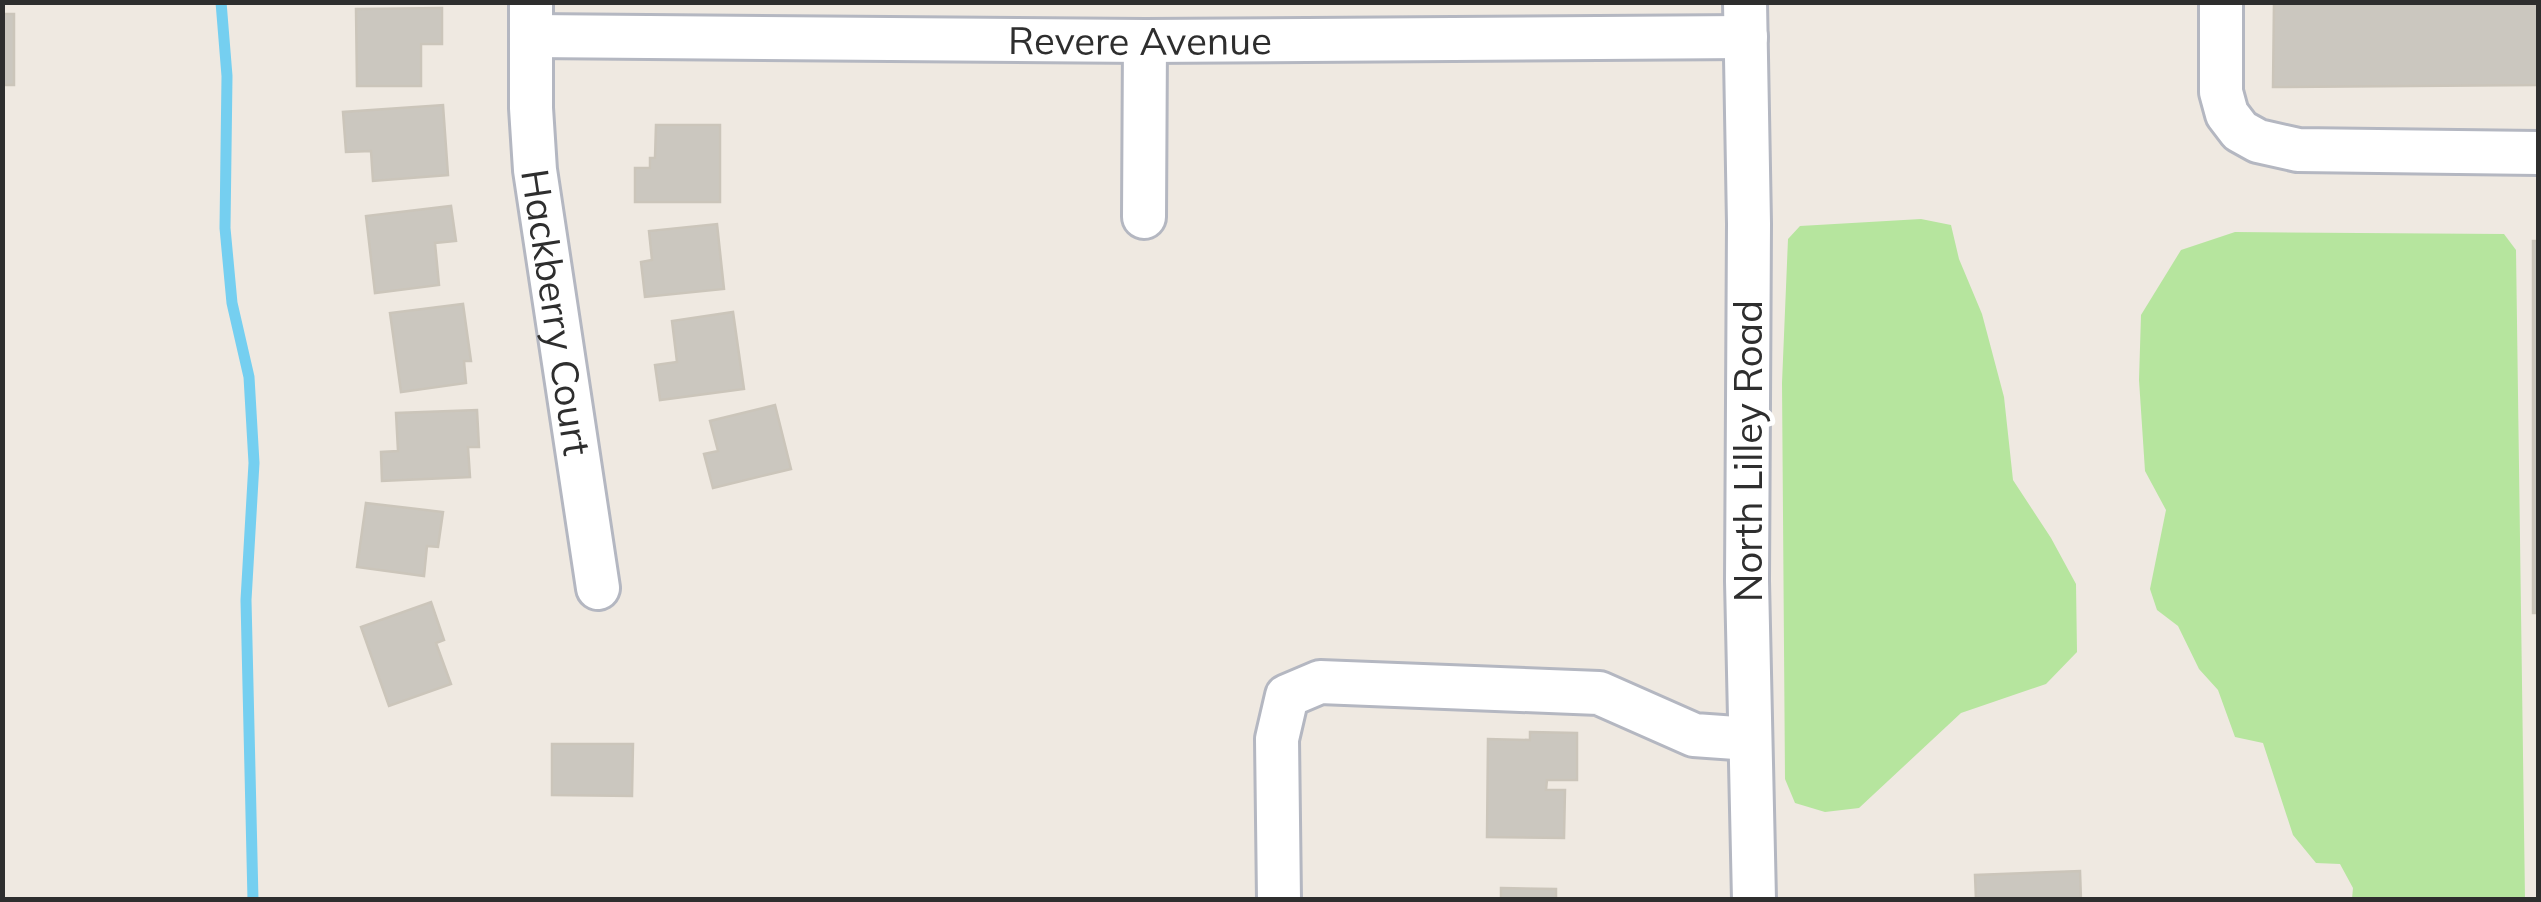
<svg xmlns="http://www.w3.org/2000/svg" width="2541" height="902" font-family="Mulish,sans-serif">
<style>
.green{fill:#b6e59e}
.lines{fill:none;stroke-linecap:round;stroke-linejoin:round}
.stream{stroke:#75cff0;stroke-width:11}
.building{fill:#cbc7bf;stroke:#cbc5ba;stroke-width:2.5}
.minor-casing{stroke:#b4b7c1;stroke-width:48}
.minor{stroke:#fff;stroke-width:42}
.labels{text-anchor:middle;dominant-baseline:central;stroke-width:10;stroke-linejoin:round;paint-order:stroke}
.street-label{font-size:38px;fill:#2e2e2e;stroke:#fff}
</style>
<rect width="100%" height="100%" fill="#efe9e1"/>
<!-- green -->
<g class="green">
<path d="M1921,219L1951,225L1959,259L1982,314L2004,397L2013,480L2051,538L2076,584L2077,652L2046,684L1961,713L1859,808L1825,812L1795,803L1785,779L1782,383L1788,239L1800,226Z"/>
<path d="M2235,232L2504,234L2516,250L2525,899H2352L2353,888L2340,864L2316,863L2293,835L2263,743L2235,737L2218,690L2199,669L2178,626L2157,610L2150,589L2166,510L2145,471L2139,380L2141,315L2181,250Z"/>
</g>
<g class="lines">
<!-- stream -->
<path class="stream" d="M221,2L227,76L225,228L232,303L249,377L254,463L246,600L253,900"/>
</g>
<!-- building -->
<g class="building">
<path d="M2274,2H2538V85L2273,87Z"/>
<path d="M442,8V44H421V86H357L356,9Z"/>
<rect x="2" y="14" width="12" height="71"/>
<path d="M443,105L448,175L373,181L371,151L346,152L343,112Z"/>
<path d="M656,125H720V202H635V168H650V158H655Z"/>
<path d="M451,206L456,241L435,243L439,285L375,293L366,216Z"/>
<path d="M717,224L724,289L645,297L641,262L652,260L649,231Z"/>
<rect x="2533" y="241" width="5" height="372"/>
<path d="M463,304L471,361H464L466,383L401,392L390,313Z"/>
<path d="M733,312L744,389L660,400L655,365L677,362L672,321Z"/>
<path d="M775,405L791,469L713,488L704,454L718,451L710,421Z"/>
<path d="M477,410L479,447H468L470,477L382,481L381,452L398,451L396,413Z"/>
<path d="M366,503L443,512L438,547L427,546L424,576L357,567Z"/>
<path d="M431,602L444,640L436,643L451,684L389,706L361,627Z"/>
<path d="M1530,732L1577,733V780H1547L1546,790H1565L1564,838L1487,837L1488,739L1530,740Z"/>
<path d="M552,744H633L632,796L552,795Z"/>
<path d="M2080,871L2081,900H1976L1975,875Z"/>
<path d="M1501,888L1556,889V900H1501Z"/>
</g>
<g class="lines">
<defs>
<g id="minor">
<path id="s1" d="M531,2V108L535,170L598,588"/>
<path d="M1745,2L1749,224L1747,581L1754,900"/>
<path d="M2221,2V92L2227,114L2240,131L2258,141L2298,150L2538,153"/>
<path id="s2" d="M532,36L1145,41L1746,37"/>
<path d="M1144,217L1145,41"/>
<path d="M1279,900L1277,739L1287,696L1320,682L1599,693L1694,735L1750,739"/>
</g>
</defs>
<!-- minor casing -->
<use href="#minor" class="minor-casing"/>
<!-- minor -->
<use href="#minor" class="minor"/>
</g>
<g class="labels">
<!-- street labels -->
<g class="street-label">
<text stroke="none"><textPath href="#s2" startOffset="608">Revere Avenue</textPath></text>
<text stroke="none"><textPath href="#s1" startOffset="312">Hackberry Court</textPath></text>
<text transform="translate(1748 451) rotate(-90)">North Lilley Road</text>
</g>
</g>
<!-- border -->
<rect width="2541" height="902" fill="none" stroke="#2e2e2e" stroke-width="10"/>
</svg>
